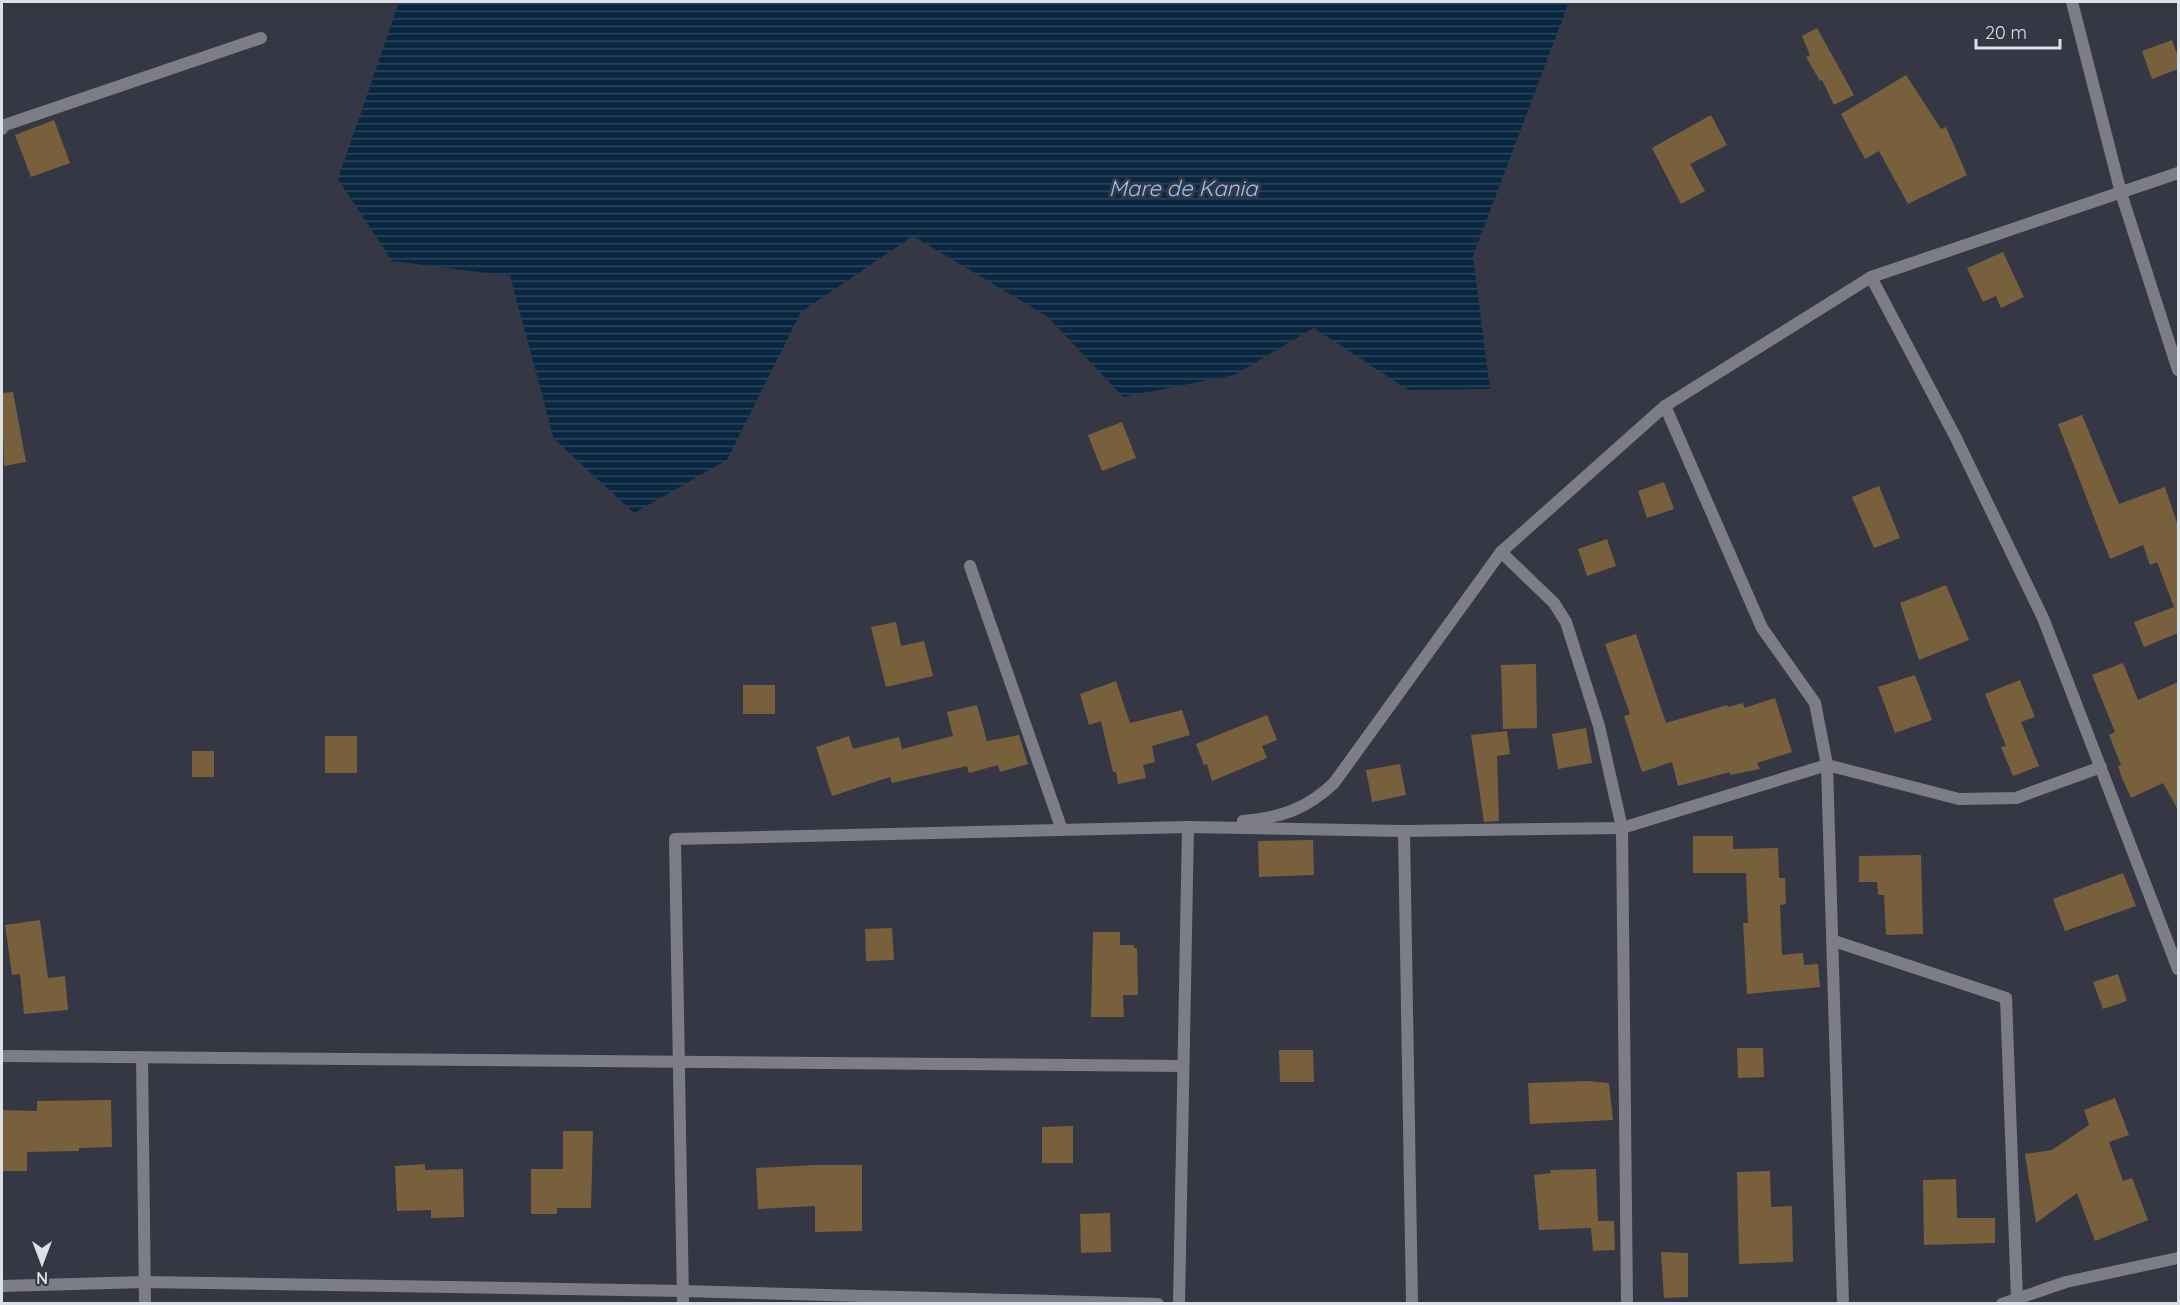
<svg xmlns="http://www.w3.org/2000/svg" width="2180" height="1305" font-family="Quicksand,sans-serif">
<style>
.water{fill:url(#water-rules)}
.building{fill:#79603d}
.lines{fill:none;stroke-linecap:round;stroke-linejoin:round}
.minor{stroke:#7d7e85;stroke-width:12}
.labels{text-anchor:middle;dominant-baseline:central;stroke-width:6;stroke-linejoin:round;paint-order:stroke}
.water-label{font-size:22px;font-style:italic;fill:#92c5f7;stroke:#353744}
</style>
<defs>
<pattern id="water-rules" width="6" height="5" patternUnits="userSpaceOnUse" patternTransform="scale(1.5)"><rect width="6" height="5" fill="#0a2741"/><path d="M0 2.5h6" fill="none" stroke="#2d465c"/></pattern>
</defs>
<rect width="100%" height="100%" fill="#353744"/>
<!-- water -->
<path class="water" d="M399,2H1569L1473,256L1490,389L1408,390L1314,328L1234,375L1123,397L1048,317L913,236L801,312L727,460L634,513L554,439L510,276L392,261L338,179Z"/>
<!-- building -->
<g class="building">
<path d="M1817,28L1854,95L1834,105L1822,80L1820,81L1806,57L1810,55L1802,36Z"/>
<path d="M2172,40L2178,57V69L2152,79L2142,51Z"/>
<path d="M1906,75L1941,129L1946,127L1967,175L1908,204L1879,151L1865,159L1841,114Z"/>
<path d="M1711,115L1727,145L1690,164L1705,191L1681,204L1652,148Z"/>
<path d="M54,120L70,163L31,177L15,135Z"/>
<path d="M2003,252L2024,297L2001,308L1996,296L1983,302L1967,268Z"/>
<path d="M13,392L26,462L4,466L2,393Z"/>
<path d="M2082,415L2119,504L2165,487L2178,526V633L2144,647L2134,622L2174,607L2157,562L2150,565L2143,545L2110,559L2058,424Z"/>
<path d="M1122,422L1136,458L1102,471L1088,435Z"/>
<path d="M1664,482L1674,509L1647,518L1638,491Z"/>
<path d="M1879,486L1900,538L1874,548L1852,497Z"/>
<path d="M1607,539L1616,566L1587,576L1578,549Z"/>
<path d="M1946,585L1969,640L1919,660L1900,603Z"/>
<path d="M896,622L901,646L924,641L933,676L886,687L871,627Z"/>
<path d="M1636,634L1666,723L1727,705L1728,707L1743,703L1744,708L1775,698L1792,752L1757,763L1760,769L1730,775V772L1678,786L1672,762L1642,772L1624,716L1630,714L1605,644Z"/>
<path d="M2123,663L2138,700L2178,682V810L2163,783L2131,798L2122,778L2118,766L2121,765L2109,735L2115,732L2092,675Z"/>
<path d="M1536,664L1537,728L1503,729L1501,665Z"/>
<path d="M1915,675L1932,720L1895,733L1878,687Z"/>
<path d="M2020,680L2035,717L2021,722L2039,766L2013,776L2001,747L2006,746L1985,694Z"/>
<path d="M1116,681L1130,723L1182,710L1190,735L1152,746L1155,762L1143,765L1146,778L1118,784L1116,772H1113L1101,721L1089,725L1080,694Z"/>
<rect x="743" y="685" width="32" height="29"/>
<path d="M977,705L987,741L1019,735L1028,764L1000,772L998,765L969,773L967,766L892,783L890,777L832,796L816,747L849,736L853,749L899,737L902,749L953,736L947,712Z"/>
<path d="M1267,715L1277,740L1262,746L1267,758L1212,781L1207,764L1204,765L1196,744Z"/>
<path d="M1586,728L1592,763L1558,769L1552,734Z"/>
<path d="M1507,731L1510,754L1497,756L1499,821L1484,822L1471,735Z"/>
<rect x="325" y="736" width="32" height="37"/>
<rect x="192" y="751" width="22" height="26"/>
<path d="M1400,764L1406,795L1372,802L1366,770Z"/>
<path d="M1693,836H1733V849L1778,848L1779,878H1785L1786,904L1780,905L1782,955L1803,953L1804,965L1818,964L1820,987L1747,994L1743,923H1748L1746,873H1693Z"/>
<path d="M1313,840L1314,875L1259,877L1258,841Z"/>
<path d="M1921,855L1923,934L1886,935L1884,895H1878L1877,882H1859V856Z"/>
<path d="M2123,873L2136,906L2065,931L2053,899Z"/>
<path d="M40,920L48,978L65,976L68,1010L24,1014L20,974L12,975L5,925Z"/>
<path d="M892,928L894,960L866,961L865,929Z"/>
<path d="M1093,932H1120V945H1134V948H1137L1138,995H1123L1124,1017H1091Z"/>
<path d="M2118,974L2127,1001L2103,1009L2093,982Z"/>
<path d="M1737,1048H1763L1764,1077L1738,1078Z"/>
<path d="M1279,1050H1313L1314,1082H1280Z"/>
<path d="M1587,1081L1609,1083L1613,1120L1530,1124L1528,1083Z"/>
<path d="M2115,1098L2129,1135L2109,1142L2123,1181L2132,1178L2148,1220L2095,1241L2077,1193L2036,1223L2025,1154L2052,1150L2089,1125L2084,1110Z"/>
<path d="M111,1100L112,1147L79,1148V1151L27,1152V1171H2V1110L37,1111V1101Z"/>
<path d="M1073,1126V1163H1042V1127Z"/>
<path d="M563,1131H593L591,1208H557V1214H531V1169H563Z"/>
<path d="M425,1164V1170L463,1169L464,1217L431,1218V1210L397,1211L395,1166Z"/>
<path d="M815,1165H862V1231L815,1232V1206L758,1209L756,1168Z"/>
<path d="M1596,1169L1598,1221H1614L1615,1250L1593,1251L1591,1228L1539,1230L1534,1175L1551,1173L1550,1170Z"/>
<path d="M1770,1171L1771,1207L1792,1206L1793,1262L1739,1264L1737,1172Z"/>
<path d="M1956,1179L1957,1218H1995V1243L1924,1245L1923,1180Z"/>
<path d="M1110,1213L1111,1252L1081,1253L1080,1214Z"/>
<path d="M1661,1252L1688,1253V1297L1664,1298Z"/>
</g>
<g class="lines">
<!-- minor -->
<g class="minor">
<path d="M2072,2L2121,193L2178,370"/>
<path d="M2,129V126L261,38"/>
<path d="M2178,173L1871,277L1956,438L2043,618L2178,969"/>
<path d="M1665,406L1762,628L1815,703L1827,765L1843,1304"/>
<path d="M970,566L1062,830"/>
<path d="M1243,821C1280,818 1307,809 1334,783L1501,552"/>
<path d="M1404,831L1412,1304"/>
<path d="M1834,941L2006,998L2017,1299"/>
<path d="M2,1056L1183,1066"/>
<path d="M142,1057L145,1304"/>
<path d="M2,1286L145,1282L683,1291L1158,1304"/>
<path d="M683,1304L675,839L1188,827L1404,831L1622,828L1827,765L1959,799L2016,798L2101,767"/>
<path d="M1179,1304L1188,827H1193"/>
<path d="M1627,1304L1622,828L1599,726L1566,622L1554,603L1501,552L1665,406L1871,277"/>
<path d="M2002,1304L2066,1282L2178,1258"/>
</g>
</g>
<g class="labels">
<!-- water labels -->
<g class="water-label">
<text x="1183" y="188">Mare de Kania</text>
</g>
</g>
<!-- border -->
<rect width="2180" height="1305" fill="none" stroke="#dee0e8" stroke-width="6"/>
<!-- north arrow -->
<g transform="translate(42 1263) rotate(180)" stroke="#353744" stroke-width="4.5" paint-order="stroke">
<path d="M0-4.5L10 22L0 15L-10 22Z" fill="#dee0e8"/>
<text y="-9" font-size="16" font-weight="bold" text-anchor="middle" fill="#dee0e8">N</text>
</g>
<!-- scale -->
<path d="M1976 39v9h84v-9" fill="none" stroke="#dee0e8" stroke-width="3"/>
<text x="1985" y="39" font-size="18" fill="#dee0e8" stroke="#353744" stroke-width="4.5" paint-order="stroke">20 m</text>
</svg>
